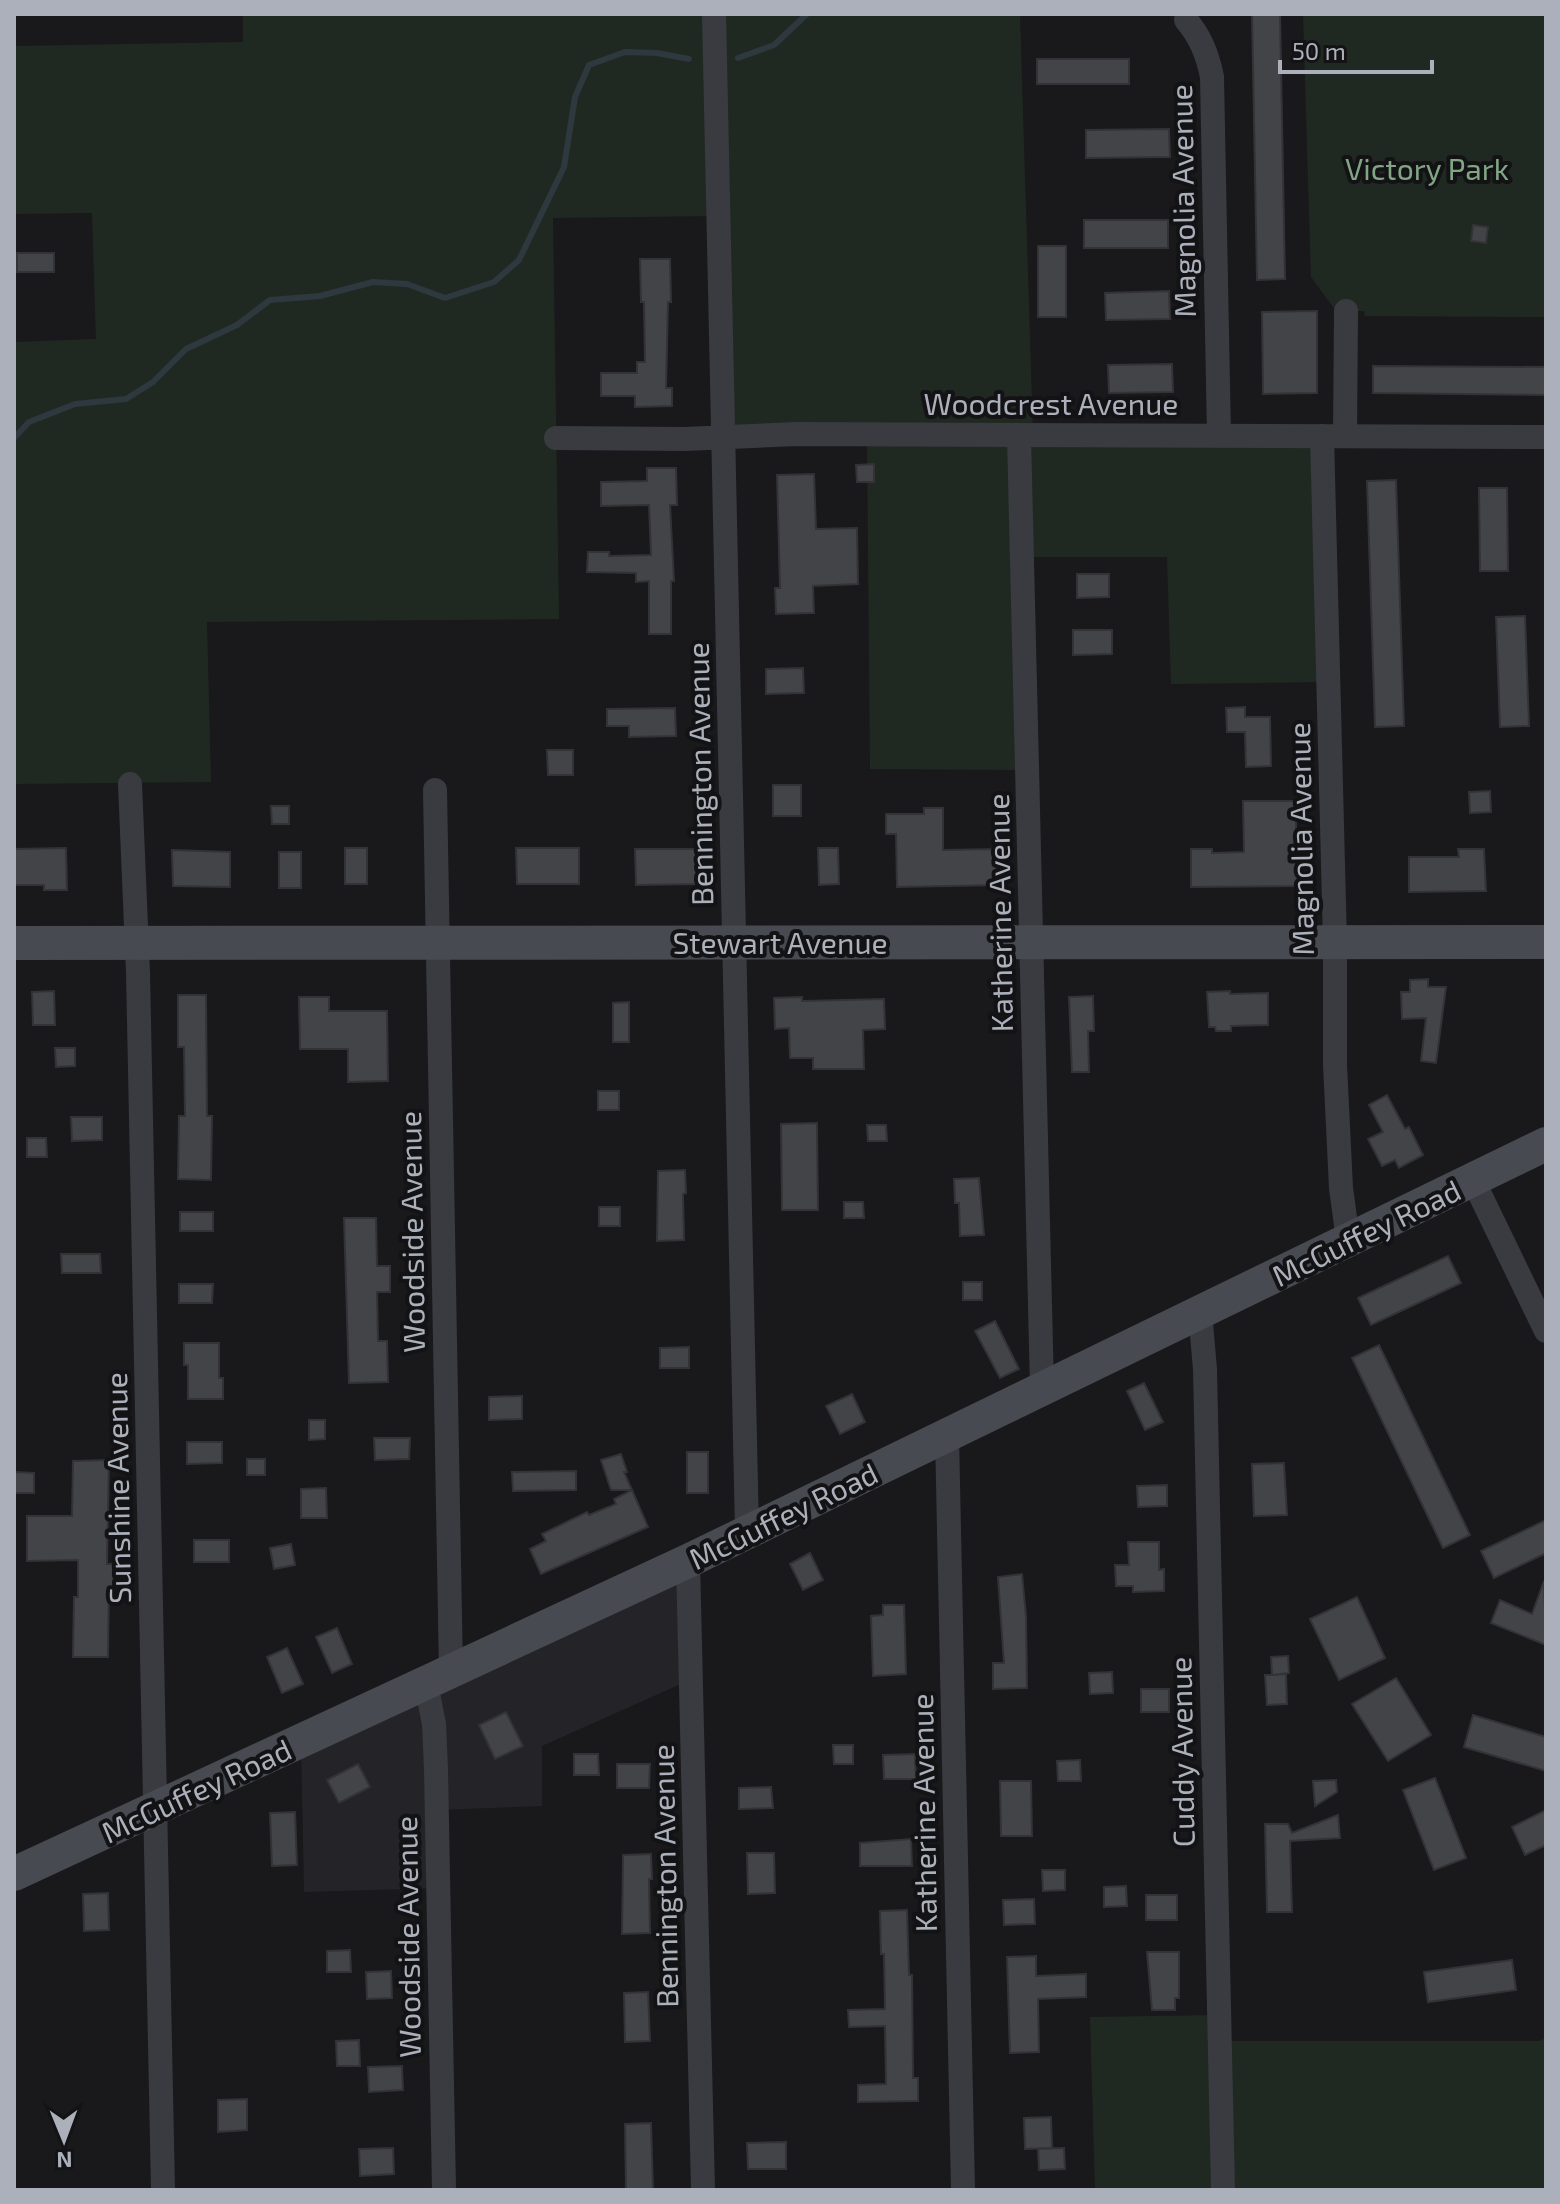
<svg xmlns="http://www.w3.org/2000/svg" width="1560" height="2204" font-family="'Exo 2',sans-serif">
<style>
.built{fill:#242428}
.green{fill:#202921}
.lines{fill:none;stroke-linecap:round;stroke-linejoin:round}
.stream{stroke:#2e383f;stroke-width:6}
.building{fill:#434448;stroke:#333337;stroke-width:2}
.street{stroke:#393b40;stroke-width:24}
.secondary{stroke:#474a50;stroke-width:34}
.labels{text-anchor:middle;dominant-baseline:central;stroke-width:8;stroke-linejoin:round;paint-order:stroke}
.park-label{font-size:30px;fill:#82a584;stroke:#131316}
.street-label{font-size:30px;fill:#abb0ba;stroke:#131316}
</style>
<rect width="100%" height="100%" fill="#19191b"/>
<!-- built -->
<path class="built" d="M688,1561L692,1679L542,1746V1806L437,1810L439,1888L304,1892L301,1741Z"/>
<!-- green -->
<g class="green">
<path d="M243,14H1020L1033,436H1322L1328,682L1171,684L1167,557H1023L1028,770L870,769L867,435L723,436L718,216L553,218L559,619L207,622L211,782L14,784V342L96,339L92,213L14,214V46L243,42Z"/>
<path d="M1303,14H1546V317L1365,316L1364,311H1336L1311,277Z"/>
<path d="M1219,2015L1220,2041H1539L1546,2038V2190H1095L1090,2017Z"/>
</g>
<g class="lines">
<!-- stream -->
<g class="stream">
<path d="M738,58L774,45L807,14"/>
<path d="M14,438L29,422L75,404L126,399L153,382L186,349L237,325L270,300L320,296L373,282L407,284L445,298L494,282L519,260L564,167L575,97L589,65L625,52L657,53L689,59"/>
</g>
</g>
<!-- building -->
<g class="building">
<path d="M1252,14H1280L1285,279L1257,280Z"/>
<rect x="1037" y="59" width="92" height="25"/>
<path d="M1169,129L1170,157L1086,158V130Z"/>
<rect x="1084" y="220" width="84" height="28"/>
<path d="M1473,225L1488,227L1486,243L1471,241Z"/>
<rect x="1038" y="246" width="28" height="71"/>
<rect x="17" y="253" width="37" height="19"/>
<path d="M640,259H670L671,302H668L666,388H672V406L635,407V396H601V373H637V362H645L644,302H641Z"/>
<path d="M1169,291L1170,319L1106,320L1105,293Z"/>
<path d="M1317,311V393L1263,394L1262,312Z"/>
<path d="M1172,364L1173,392L1109,393L1108,365Z"/>
<path d="M1373,366L1546,367V395L1373,393Z"/>
<path d="M874,464V482H857L856,465Z"/>
<path d="M647,468H676L677,505H670L674,581H671V634H649V581L636,582V573L587,572L588,552H609V556L651,555L649,505L601,506V482L647,481Z"/>
<path d="M814,474L816,529L857,528L858,584L813,586L814,613L776,614L775,588H780L777,475Z"/>
<path d="M1396,480L1404,726L1375,727L1367,481Z"/>
<path d="M1479,488H1507L1508,571H1480Z"/>
<path d="M1077,574H1109V597L1077,598Z"/>
<path d="M1525,616L1529,726L1500,727L1496,617Z"/>
<path d="M1073,630H1112V654L1073,655Z"/>
<path d="M803,668L804,693L766,694V669Z"/>
<path d="M1245,707V717H1270L1271,766L1246,767L1245,732H1227L1226,708Z"/>
<path d="M675,708L676,736L629,737V726H607V709Z"/>
<path d="M547,750H573V775H548Z"/>
<rect x="773" y="785" width="28" height="31"/>
<path d="M1490,791L1491,812L1470,813L1469,792Z"/>
<path d="M1243,801H1296V852H1306V886L1191,887V849H1212V853L1244,852Z"/>
<path d="M271,806H289V824H272Z"/>
<path d="M924,808H943V850L999,849L1000,885L897,887L896,834H886V814H924Z"/>
<path d="M66,848L67,890H44V885H14V849Z"/>
<rect x="345" y="848" width="22" height="36"/>
<path d="M516,848H579V884H517Z"/>
<path d="M818,848H838L839,884L819,885Z"/>
<path d="M635,849H702V884L636,885Z"/>
<path d="M1458,849H1484L1486,891L1409,892V857H1459Z"/>
<path d="M172,850L230,852V887L173,886Z"/>
<rect x="279" y="852" width="22" height="36"/>
<path d="M1428,979V987H1446L1436,1063L1421,1061L1426,1018L1402,1019L1401,992H1410V980Z"/>
<path d="M54,991L55,1025H33L32,992Z"/>
<path d="M1230,991V994L1268,993V1025L1231,1026V1031H1216L1215,1027H1209L1207,992Z"/>
<path d="M178,995H206L207,1116H212L211,1180L178,1179L179,1116H185L184,1047H178Z"/>
<path d="M1093,996L1094,1031H1088L1089,1072H1072L1069,997Z"/>
<path d="M299,997H329V1011H387L388,1081L348,1082V1049H300Z"/>
<path d="M802,997V1001L884,999L885,1029L863,1030L864,1069H813V1058H790L789,1028L775,1029L774,998Z"/>
<path d="M629,1002V1042H613V1003Z"/>
<path d="M55,1048H75V1066L56,1067Z"/>
<rect x="598" y="1091" width="21" height="19"/>
<path d="M1387,1095L1405,1129L1409,1127L1423,1155L1399,1168L1395,1160L1382,1166L1368,1139L1383,1132L1369,1105Z"/>
<path d="M71,1117H102V1140L72,1141Z"/>
<path d="M817,1123L818,1210H782L781,1124Z"/>
<path d="M867,1125H886L887,1141H868Z"/>
<path d="M27,1138H46L47,1157H27Z"/>
<path d="M685,1170L686,1193L683,1194L684,1240L657,1241L658,1171Z"/>
<path d="M979,1178L984,1235L960,1236L959,1203H955L954,1179Z"/>
<path d="M844,1202H863L864,1218H844Z"/>
<rect x="599" y="1207" width="21" height="19"/>
<rect x="180" y="1212" width="33" height="19"/>
<path d="M344,1218H376L377,1266H390V1292H377L378,1341H387L388,1382L349,1383Z"/>
<path d="M61,1254H100L101,1273H62Z"/>
<path d="M1448,1256L1461,1283L1371,1325L1358,1298Z"/>
<rect x="963" y="1282" width="19" height="18"/>
<path d="M179,1284H213L212,1303H179Z"/>
<path d="M995,1321L1019,1369L1000,1378L975,1331Z"/>
<path d="M184,1343H219V1378H223V1399H188V1365H184Z"/>
<path d="M1379,1345L1470,1535L1443,1548L1352,1358Z"/>
<path d="M689,1347V1368H660V1348Z"/>
<path d="M1144,1383L1163,1422L1145,1430L1127,1391Z"/>
<path d="M852,1394L865,1422L840,1434L826,1406Z"/>
<path d="M522,1396V1419L489,1420V1397Z"/>
<path d="M309,1420H325V1439L309,1440Z"/>
<path d="M374,1438H410L409,1459L375,1460Z"/>
<path d="M187,1442H222V1463L187,1464Z"/>
<rect x="687" y="1452" width="21" height="41"/>
<path d="M621,1454L627,1472H624L632,1490H611L601,1460Z"/>
<rect x="247" y="1459" width="18" height="16"/>
<path d="M109,1460L107,1564H113L114,1587H109L108,1657H73L74,1597H78V1560L27,1561V1516H72L73,1461Z"/>
<path d="M1284,1463L1287,1515L1254,1516L1252,1464Z"/>
<path d="M576,1471V1490L513,1491L512,1472Z"/>
<path d="M14,1472L34,1473V1493H14Z"/>
<path d="M1167,1485V1506L1138,1507L1137,1486Z"/>
<path d="M326,1488L327,1518H301V1489Z"/>
<path d="M632,1490L648,1527L541,1574L530,1549L546,1541L542,1534L587,1512L589,1515L616,1504L614,1499Z"/>
<path d="M1546,1520V1553L1494,1578L1481,1551Z"/>
<rect x="194" y="1540" width="35" height="22"/>
<path d="M1128,1542H1159V1570L1164,1569V1591L1133,1592V1586H1116L1115,1565H1129Z"/>
<path d="M291,1544L295,1565L274,1569L270,1548Z"/>
<path d="M810,1553L823,1580L803,1590L790,1564Z"/>
<path d="M1022,1574L1026,1616L1027,1688L993,1689V1663H1004L998,1577Z"/>
<path d="M1544,1581L1546,1645L1491,1623L1500,1600L1532,1614Z"/>
<path d="M1357,1597L1385,1658L1339,1680L1310,1619Z"/>
<path d="M883,1605H904L906,1674L873,1676L871,1616L883,1615Z"/>
<path d="M337,1628L352,1664L332,1673L316,1637Z"/>
<path d="M287,1648L303,1684L282,1693L267,1657Z"/>
<path d="M1288,1656L1289,1673L1273,1675L1286,1674L1287,1704L1267,1705L1265,1675H1272L1271,1657Z"/>
<path d="M1112,1672L1113,1693L1090,1694L1089,1673Z"/>
<path d="M1396,1678L1431,1735L1388,1761L1352,1704Z"/>
<rect x="1141" y="1689" width="28" height="23"/>
<path d="M506,1712L523,1746L495,1759L479,1725Z"/>
<path d="M1473,1715L1546,1737V1771L1464,1747Z"/>
<path d="M833,1745H853V1764H834Z"/>
<path d="M574,1754H598L599,1775H574Z"/>
<path d="M915,1754L916,1779H884L883,1755Z"/>
<path d="M1080,1760L1081,1781H1058L1057,1761Z"/>
<path d="M358,1764L370,1787L339,1803L327,1780Z"/>
<path d="M617,1764H650L649,1788H617Z"/>
<path d="M1435,1778L1466,1858L1434,1870L1403,1790Z"/>
<path d="M1336,1780L1337,1792L1315,1806L1313,1781Z"/>
<path d="M1000,1781H1031L1032,1836H1001Z"/>
<path d="M771,1787L773,1808L739,1809V1788Z"/>
<path d="M1546,1810V1845L1525,1855L1512,1827Z"/>
<path d="M295,1812L297,1865L272,1866L270,1813Z"/>
<path d="M1338,1815L1340,1838L1290,1841L1292,1912H1267L1265,1824H1288L1292,1833Z"/>
<path d="M911,1839L912,1866H860V1843Z"/>
<path d="M747,1853H774L775,1893L748,1894Z"/>
<path d="M651,1854L652,1879H649L650,1933L622,1934L623,1855Z"/>
<path d="M1042,1870H1065V1890L1043,1891Z"/>
<path d="M1126,1886L1127,1906L1104,1907V1887Z"/>
<path d="M108,1893L109,1930L84,1931L83,1894Z"/>
<rect x="1146" y="1895" width="31" height="25"/>
<path d="M1034,1899L1035,1924L1004,1925L1003,1900Z"/>
<path d="M907,1910L909,1975H912L913,2078H918V2101L858,2102V2085L886,2084L885,2026L849,2027L848,2010L885,2009L884,1954H881L880,1911Z"/>
<path d="M350,1950L351,1972H327V1951Z"/>
<path d="M1147,1952H1179V1998H1175V2010H1152Z"/>
<path d="M1036,1956V1976L1086,1974V1997L1038,1999L1039,2052L1010,2053L1007,1957Z"/>
<path d="M1512,1960L1516,1990L1428,2002L1424,1972Z"/>
<path d="M391,1971L392,1998L367,1999L366,1972Z"/>
<path d="M648,1992L650,2041L625,2042L624,1993Z"/>
<path d="M359,2040L360,2066H337L336,2041Z"/>
<path d="M402,2066L403,2090L369,2092L368,2067Z"/>
<path d="M247,2099V2130L218,2132V2100Z"/>
<path d="M1051,2117L1052,2148L1025,2149L1024,2118Z"/>
<path d="M651,2123L653,2190H626L625,2124Z"/>
<path d="M786,2142V2169H748L747,2143Z"/>
<path d="M393,2148L394,2174L360,2176L359,2149Z"/>
<path d="M1064,2148L1065,2169L1039,2170L1038,2149Z"/>
</g>
<g class="lines">
<!-- street -->
<g class="street">
<path d="M714,14L747,1532"/>
<path d="M1186,20C1201,37 1208,56 1212,77L1219,435"/>
<path d="M1019,436L1042,1388"/>
<path d="M1322,436L1335,942V1065L1341,1188L1348,1240"/>
<path d="M1345,436L1346,311"/>
<path d="M556,438L685,439L797,434L1546,437"/>
<path d="M130,784L138,973L163,2190"/>
<path d="M435,790L451,1672"/>
<path d="M1473,1180L1546,1331"/>
<path d="M1200,1312L1205,1369L1223,2190"/>
<path d="M947,1435L963,2190"/>
<path d="M688,1561L703,2190"/>
<path d="M426,1684L434,1724L436,1769L444,2190"/>
</g>
<!-- secondary -->
<g class="secondary">
<path d="M14,943L1546,942"/>
<path d="M14,1874L688,1561L1546,1144"/>
</g>
</g>
<g class="labels">
<!-- park labels -->
<g class="park-label">
<text x="1427" y="168">Victory Park</text>
</g>
<!-- street labels -->
<g class="street-label">
<text transform="translate(1182 201) rotate(-91)">Magnolia Avenue</text>
<text x="1051" y="403">Woodcrest Avenue</text>
<text transform="translate(699 774) rotate(-91)">Bennington Avenue</text>
<text transform="translate(1300 839) rotate(-91)">Magnolia Avenue</text>
<text transform="translate(999 913) rotate(-91)">Katherine Avenue</text>
<text x="780" y="942">Stewart Avenue</text>
<text transform="translate(411 1232) rotate(-91)">Woodside Avenue</text>
<text transform="translate(1366 1232) rotate(-26)">McGuffey Road</text>
<text transform="translate(117 1488) rotate(-91)">Sunshine Avenue</text>
<text transform="translate(783 1515) rotate(-26)">McGuffey Road</text>
<text transform="translate(1181 1752) rotate(-91)">Cuddy Avenue</text>
<text transform="translate(196 1790) rotate(-25)">McGuffey Road</text>
<text transform="translate(923 1813) rotate(-91)">Katherine Avenue</text>
<text transform="translate(664 1876) rotate(-91)">Bennington Avenue</text>
<text transform="translate(407 1937) rotate(-91)">Woodside Avenue</text>
</g>
</g>
<!-- border -->
<rect width="1560" height="2204" fill="none" stroke="#abb0ba" stroke-width="32"/>
<!-- north arrow -->
<g transform="translate(64 2140) rotate(179)" stroke="#131316" stroke-width="6" paint-order="stroke">
<path d="M0-6L14 30L0 20L-14 30Z" fill="#abb0ba"/>
<text y="-12" font-size="22" font-weight="bold" text-anchor="middle" fill="#abb0ba">N</text>
</g>
<!-- scale -->
<path d="M1280 60v12h152v-12" fill="none" stroke="#abb0ba" stroke-width="4"/>
<text x="1292" y="60" font-size="24" fill="#abb0ba" stroke="#131316" stroke-width="6" paint-order="stroke">50 m</text>
</svg>
